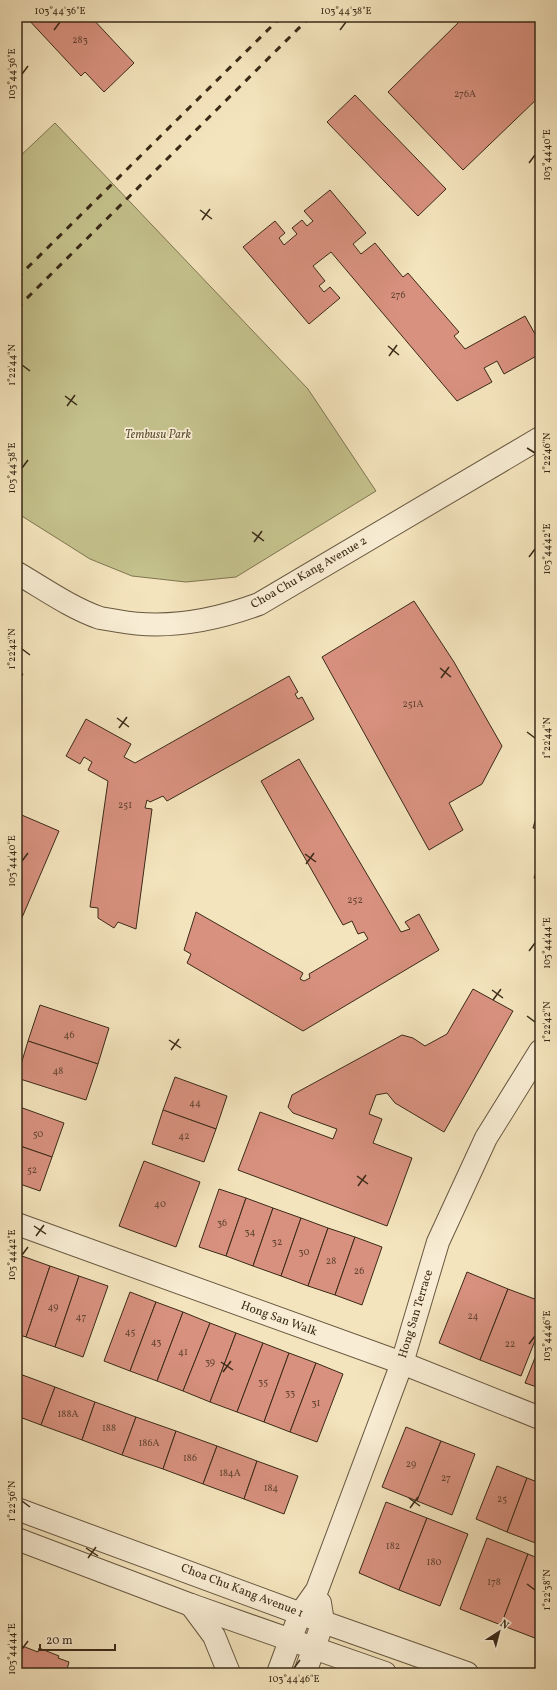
<svg xmlns="http://www.w3.org/2000/svg" width="557" height="1690" font-family="Vollkorn,serif">
<style>
.green{fill:#c4c18c;stroke:#7f7652}
.building{fill:#d8917f;stroke:#3a2a17}
.lines{fill:none;stroke-linecap:round;stroke-linejoin:round}
.minor-casing{stroke:#685840;stroke-width:24}
.tertiary-casing{stroke:#685840;stroke-width:24}
.minor{stroke:#f8edd4;stroke-width:22}
.tertiary{stroke:#f8edd4;stroke-width:22}
.rail{stroke:#3a2a17;stroke-width:3;stroke-dasharray:7 7;stroke-linecap:butt}
.ticks{fill:none;stroke:#3a2a17;stroke-width:1.5}
.labels{text-anchor:middle;dominant-baseline:central;stroke-width:3.5;stroke-linejoin:round;paint-order:stroke}
.number-label{font-size:10px;fill:#624431}
.park-label{font-size:12px;font-style:italic;fill:#5c5034;stroke:#f8edd4}
.street-label{font-size:12px;fill:#3a2a17;stroke:#f8edd4}
.neatline{fill:none;stroke:#3a2a17;stroke-width:1.5}
.ticks-label{font-size:10px;text-anchor:middle;fill:#3a2a17}
</style>
<rect width="100%" height="100%" fill="#f4e4bd"/>
<filter id="stains"><feTurbulence type="fractalNoise" baseFrequency=".005" numOctaves="4"/><feColorMatrix values="0 0 0 0 .2 0 0 0 0 .09 0 0 0 0 .02 0 0 0 .5 -.17"/></filter>
<radialGradient id="worn" r=".72"><stop offset=".6" stop-color="#630" stop-opacity="0"/><stop offset="1" stop-color="#630" stop-opacity=".3"/></radialGradient>
<!-- green -->
<path class="green" d="M55,123L308,389L376,491L236,577L186,582L132,576L90,559L17,513V159Z"/>
<!-- building -->
<g class="building">
<path d="M26,17H91L134,63L104,92L85,72L81,76Z"/>
<path d="M464,17H540V96L463,170L388,92Z"/>
<path d="M355,95L446,189L418,216L327,122Z"/>
<path d="M330,190L366,233L353,244L361,254L375,243L403,277L408,273L459,332L454,336L465,349L525,316L540,343V354L504,374L497,361L484,368L492,382L457,401L331,252L313,266L325,281L319,286L324,292L330,287L340,298L309,324L243,247L275,221L285,233L279,238L284,245L297,234L292,228L302,220L307,226L313,221L304,211Z"/>
<path d="M414,601L454,662L502,746L482,784L449,803L463,830L429,850L322,657Z"/>
<path d="M17,670L23,674L17,685Z"/>
<path d="M289,676L298,692L295,694L298,699L302,697L314,719L167,801L163,796L150,802L147,800L145,808L152,809L136,929L118,922L114,928L98,918V908L90,907L108,781L88,770L92,762L84,757L80,764L66,756L86,719L131,744L124,757L135,763Z"/>
<path d="M299,759L401,932L410,929L405,922L419,914L439,950L303,1031L187,963L191,954L184,950L196,912L303,973L300,979L304,981L310,978L309,974L368,939L364,932L358,934L352,921L343,925L261,781Z"/>
<path d="M540,804V830L533,828Z"/>
<path d="M17,813L59,831L18,927H17Z"/>
<path d="M540,859V880L534,878Z"/>
<path d="M473,989L513,1011L444,1132L395,1103L387,1093L376,1095L369,1114L382,1119L373,1143L412,1158L387,1226L238,1170L260,1112L333,1139L337,1129L293,1113L288,1107L292,1095L402,1035L413,1038L425,1046L447,1034Z"/>
<path d="M40,1005L109,1028L98,1064L28,1041Z"/>
<path d="M28,1041L98,1064L86,1100L17,1078Z"/>
<path d="M175,1077L227,1096L216,1129L163,1110Z"/>
<path d="M17,1106L64,1123L52,1157L17,1145Z"/>
<path d="M163,1110L216,1129L204,1162L152,1144Z"/>
<path d="M17,1145L52,1157L40,1191L17,1183Z"/>
<path d="M144,1161L200,1182L176,1247L119,1226Z"/>
<path d="M219,1189L246,1198L226,1256L199,1247Z"/>
<path d="M246,1198L273,1208L253,1266L226,1256Z"/>
<path d="M273,1208L301,1218L281,1276L253,1266Z"/>
<path d="M301,1218L328,1228L308,1286L281,1276Z"/>
<path d="M328,1228L355,1237L335,1295L308,1286Z"/>
<path d="M355,1237L382,1247L362,1305L335,1295Z"/>
<path d="M17,1254L22,1256L17,1270Z"/>
<path d="M22,1256L50,1266L26,1337L17,1334V1270Z"/>
<path d="M50,1266L79,1276L55,1347L26,1337Z"/>
<path d="M467,1272L508,1289L480,1360L439,1343Z"/>
<path d="M79,1276L108,1286L83,1357L55,1347Z"/>
<path d="M508,1289L540,1301V1328L521,1376L480,1360Z"/>
<path d="M130,1292L156,1302L130,1371L104,1361Z"/>
<path d="M156,1302L183,1312L157,1381L130,1371Z"/>
<path d="M183,1312L210,1323L183,1391L157,1381Z"/>
<path d="M210,1323L236,1333L210,1402L183,1391Z"/>
<path d="M236,1333L263,1343L237,1412L210,1402Z"/>
<path d="M263,1343L289,1353L264,1422L237,1412Z"/>
<path d="M540,1345V1388L525,1383Z"/>
<path d="M289,1353L316,1363L290,1432L264,1422Z"/>
<path d="M316,1363L343,1374L317,1442L290,1432Z"/>
<path d="M17,1373L55,1387L41,1425L17,1416Z"/>
<path d="M55,1387L95,1402L82,1440L41,1425Z"/>
<path d="M95,1402L136,1417L122,1455L82,1440Z"/>
<path d="M136,1417L176,1431L163,1469L122,1455Z"/>
<path d="M406,1427L441,1441L417,1501L382,1487Z"/>
<path d="M176,1431L217,1446L203,1484L163,1469Z"/>
<path d="M441,1441L475,1454L452,1515L417,1501Z"/>
<path d="M217,1446L257,1461L244,1499L203,1484Z"/>
<path d="M257,1461L298,1476L284,1514L244,1499Z"/>
<path d="M497,1466L527,1478L507,1532L476,1519Z"/>
<path d="M527,1478L540,1483V1538L538,1544L507,1532Z"/>
<path d="M386,1502L427,1518L399,1590L359,1573Z"/>
<path d="M427,1518L468,1534L440,1606L399,1590Z"/>
<path d="M487,1538L528,1554L501,1625L460,1609Z"/>
<path d="M528,1554L540,1559V1640L501,1625Z"/>
<path d="M17,1644L38,1652L39,1648L59,1656L58,1658L69,1662L66,1673H17Z"/>
<path d="M91,1668L93,1673H80Z"/>
</g>
<g class="lines">
<defs>
<g id="minor">
<path d="M17,573C43,588 71,608 100,618C106,619 112,620 118,621C166,630 213,621 259,604L540,438"/>
<path d="M17,1224L402,1363L540,1418"/>
<path d="M278,1673L300,1614L317,1590L402,1363L438,1242L486,1138L540,1051"/>
<path d="M305,1673L323,1622L320,1603"/>
</g>
<g id="tertiary">
<path d="M17,1509L323,1622L467,1673"/>
<path d="M17,1539L191,1605L385,1673"/>
<path d="M191,1605L214,1636L229,1673"/>
</g>
</defs>
<!-- minor casing -->
<use href="#minor" class="minor-casing"/>
<!-- tertiary casing -->
<use href="#tertiary" class="tertiary-casing"/>
<!-- minor -->
<use href="#minor" class="minor"/>
<!-- tertiary -->
<use href="#tertiary" class="tertiary"/>
<!-- rail -->
<g class="rail">
<path d="M17,278L281,17"/>
<path d="M17,308L310,17"/>
</g>
</g>
<!-- ticks -->
<path class="ticks" d="M54,30L60,22M340,30L346,22M22,74L28,66M529,163L535,155M200,210L212,219M202,220L210,209M388,346L399,355M389,356L397,345M22,365L30,371M65,396L77,405M67,406L75,395M527,448L535,453M22,468L28,460M252,532L264,541M254,542L262,531M529,557L535,549M22,649L30,655M440,668L451,677M441,678L449,667M117,718L129,727M119,728L127,717M527,732L535,738M305,854L316,862M22,861L28,853M306,864L314,853M529,951L535,943M492,990L503,998M493,1000L501,989M527,1016L535,1022M169,1040L181,1048M171,1050L179,1039M357,1176L368,1184M358,1186L366,1175M34,1226L46,1234M36,1236L44,1225M22,1255L28,1247M529,1344L535,1336M221,1362L233,1370M223,1372L231,1361M409,1498L420,1506M22,1501L30,1507M410,1508L418,1497M86,1548L98,1556M88,1558L96,1547M527,1584L535,1590M22,1649L28,1641M294,1668L300,1660"/>
<g class="labels">
<!-- number labels -->
<g class="number-label">
<text x="80" y="40">283</text>
<text x="465" y="94">276A</text>
<text x="398" y="295">276</text>
<text x="413" y="704">251A</text>
<text x="125" y="805">251</text>
<text x="355" y="900">252</text>
<text x="69" y="1035">46</text>
<text x="58" y="1071">48</text>
<text x="195" y="1103">44</text>
<text x="38" y="1134">50</text>
<text x="184" y="1136">42</text>
<text x="32" y="1170">52</text>
<text x="160" y="1204">40</text>
<text x="222" y="1223">36</text>
<text x="250" y="1232">34</text>
<text x="277" y="1242">32</text>
<text x="304" y="1252">30</text>
<text x="331" y="1261">28</text>
<text x="359" y="1271">26</text>
<text x="53" y="1307">49</text>
<text x="473" y="1316">24</text>
<text x="81" y="1317">47</text>
<text x="130" y="1332">45</text>
<text x="156" y="1342">43</text>
<text x="510" y="1344">22</text>
<text x="183" y="1352">41</text>
<text x="210" y="1362">39</text>
<text x="263" y="1382">35</text>
<text x="290" y="1393">33</text>
<text x="316" y="1403">31</text>
<text x="68" y="1414">188A</text>
<text x="109" y="1428">188</text>
<text x="149" y="1443">186A</text>
<text x="190" y="1458">186</text>
<text x="411" y="1464">29</text>
<text x="230" y="1473">184A</text>
<text x="446" y="1478">27</text>
<text x="271" y="1488">184</text>
<text x="502" y="1499">25</text>
<text x="393" y="1546">182</text>
<text x="434" y="1562">180</text>
<text x="494" y="1582">178</text>
</g>
<!-- park labels -->
<g class="park-label">
<text x="158" y="435">Tembusu Park</text>
</g>
<!-- street labels -->
<g class="street-label">
<text transform="translate(309 573) rotate(-30)">Choa Chu Kang Avenue 2</text>
<text transform="translate(416 1314) rotate(-73)">Hong San Terrace</text>
<text transform="translate(279 1319) rotate(20)">Hong San Walk</text>
<text transform="translate(242 1591) rotate(21)">Choa Chu Kang Avenue 1</text>
</g>
</g>
<!-- margin -->
<rect width="557" height="1690" fill="none" stroke="#f4e4bd" stroke-width="44"/>
<!-- north arrow -->
<g transform="translate(499 1632) rotate(36)" stroke="#f8edd4" stroke-width="3" paint-order="stroke">
<path d="M0-3L7 15L0 10L-7 15Z" fill="#3a2a17"/>
<text y="-6" font-size="11" font-weight="bold" text-anchor="middle" fill="#3a2a17">N</text>
</g>
<!-- scale -->
<path d="M40 1644v6h75v-6" fill="none" stroke="#3a2a17" stroke-width="2"/>
<text x="46" y="1644" font-size="12" fill="#3a2a17" stroke="#f8edd4" stroke-width="3" paint-order="stroke">20 m</text>
<rect x="22" y="22" width="513" height="1646" class="neatline"/>
<g class="ticks-label">
<text x="60" y="14">103°44'36"E</text>
<text x="346" y="14">103°44'38"E</text>
<text transform="translate(11 74) rotate(-90)" y="4">103°44'36"E</text>
<text transform="translate(546 155) rotate(-90)" y="4">103°44'40"E</text>
<text transform="translate(11 365) rotate(-90)" y="4">1°22'44"N</text>
<text transform="translate(546 453) rotate(-90)" y="4">1°22'46"N</text>
<text transform="translate(11 468) rotate(-90)" y="4">103°44'38"E</text>
<text transform="translate(546 549) rotate(-90)" y="4">103°44'42"E</text>
<text transform="translate(11 649) rotate(-90)" y="4">1°22'42"N</text>
<text transform="translate(546 738) rotate(-90)" y="4">1°22'44"N</text>
<text transform="translate(11 861) rotate(-90)" y="4">103°44'40"E</text>
<text transform="translate(546 943) rotate(-90)" y="4">103°44'44"E</text>
<text transform="translate(546 1022) rotate(-90)" y="4">1°22'42"N</text>
<text transform="translate(11 1255) rotate(-90)" y="4">103°44'42"E</text>
<text transform="translate(546 1336) rotate(-90)" y="4">103°44'46"E</text>
<text transform="translate(11 1501) rotate(-90)" y="4">1°22'36"N</text>
<text transform="translate(546 1590) rotate(-90)" y="4">1°22'38"N</text>
<text transform="translate(11 1649) rotate(-90)" y="4">103°44'44"E</text>
<text x="294" y="1682">103°44'46"E</text>
</g>
<rect width="100%" height="100%" filter="url(#stains)"/>
<rect width="100%" height="100%" fill="url(#worn)"/>
</svg>
